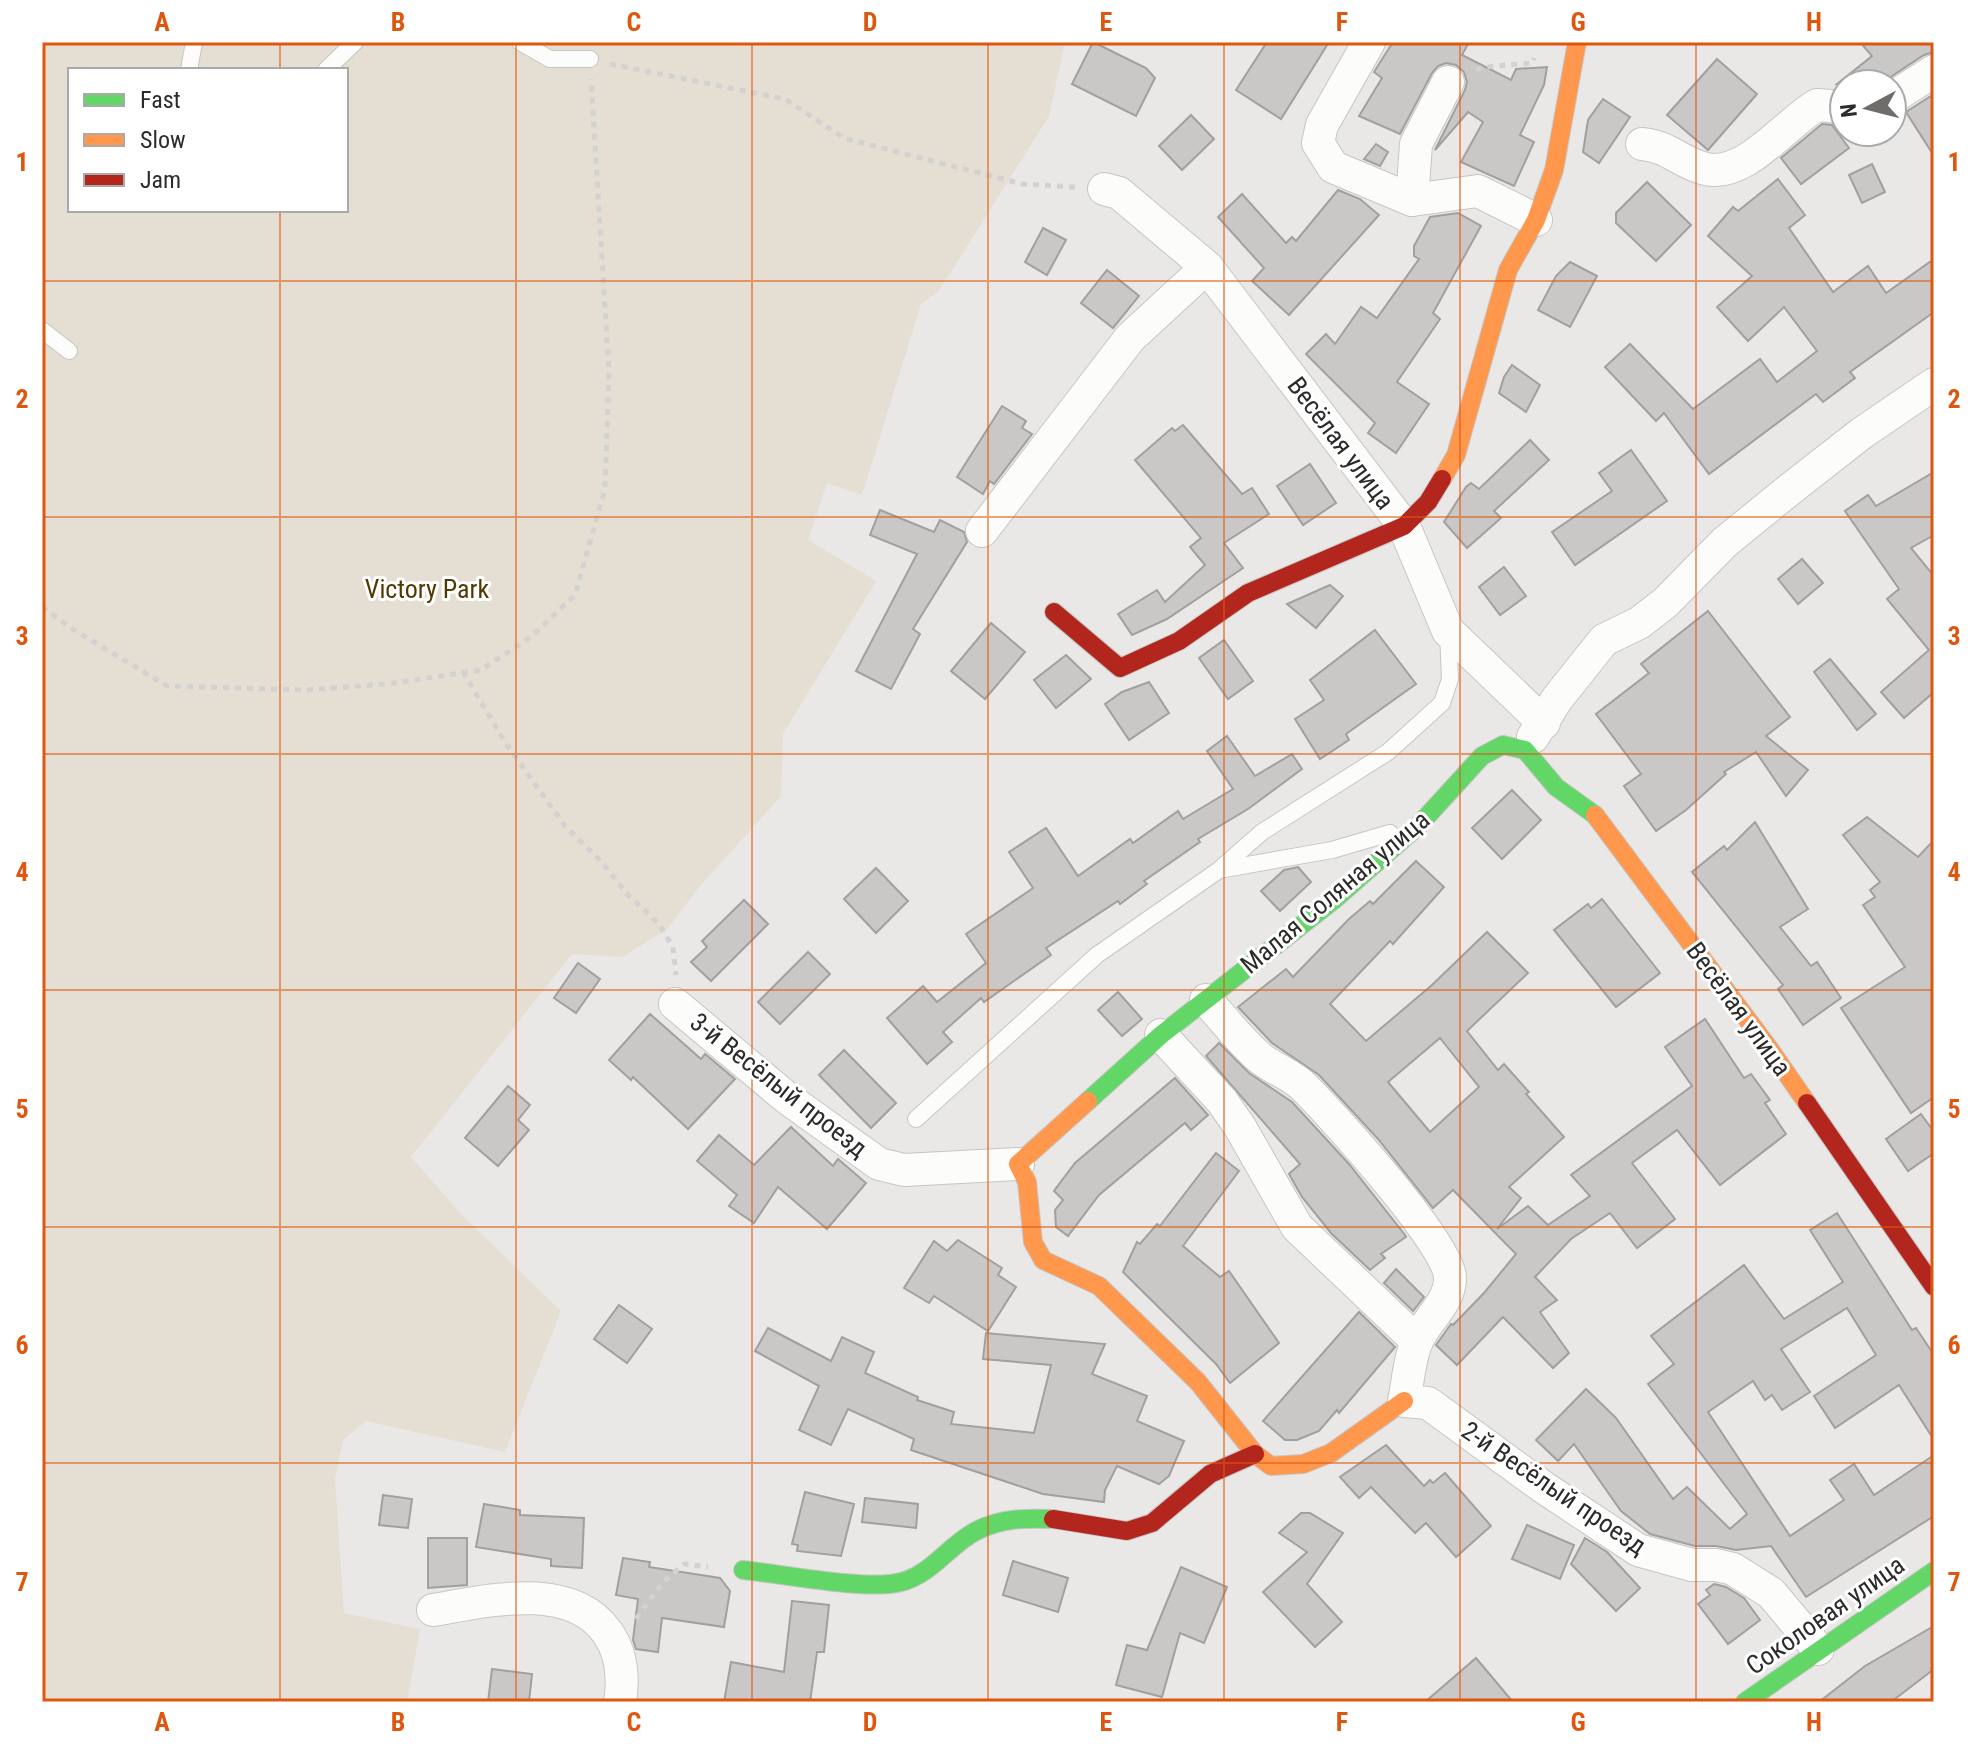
<svg xmlns="http://www.w3.org/2000/svg" width="1976" height="1744" font-family="'Roboto Condensed',sans-serif">
<style>
.green{fill:#e5ded2;fill-rule:evenodd}
.building{fill:#c9c8c6;stroke:#a1a09e;stroke-width:2;fill-rule:evenodd}
.lines{fill:none;stroke-linecap:round;stroke-linejoin:round}
.lane-casing{stroke:#c7c6c5;stroke-width:18}
.street-casing{stroke:#c7c6c5;stroke-width:34}
.fast-casing{stroke:#c7c6c5;stroke-width:20}
.slow-casing{stroke:#c7c6c5;stroke-width:20}
.jam-casing{stroke:#c7c6c5;stroke-width:20}
.path{stroke:#d2d2d1;stroke-width:5;stroke-dasharray:6 6;stroke-linecap:butt}
.lane{stroke:#fcfcfb;stroke-width:16}
.street{stroke:#fcfcfb;stroke-width:32}
.fast{stroke:#63d668;stroke-width:18}
.slow{stroke:#ff974d;stroke-width:18}
.jam{stroke:#b3261e;stroke-width:18}
.grid{fill:none;stroke:#df570e;stroke-width:2;stroke-opacity:0.55}
.labels{text-anchor:middle;dominant-baseline:central;stroke-width:6;stroke-linejoin:round;paint-order:stroke}
.street-label{font-size:26px;fill:#2b2b2a;stroke:#fff}
.park-label{font-size:26px;fill:#523801;stroke:#fff}
.neatline{fill:none;stroke:#df570e;stroke-width:3}
.grid-label{font-size:26px;text-anchor:middle;font-weight:bold;fill:#df570e}
</style>
<rect width="100%" height="100%" fill="#e9e8e6"/>
<!-- green -->
<path class="green" d="M42,42H1065L1049,116L939,291L921,304L862,495L827,483L808,540L876,581L783,734L781,796L700,886L668,928L623,957L572,954L411,1157L462,1215L561,1311L505,1452L366,1421L343,1440L335,1479L344,1613L420,1629L407,1702H42ZM70,70H346V210H70Z"/>
<!-- building -->
<g class="building">
<path d="M1093,42L1146,68L1155,78L1136,116L1072,84Z"/>
<path d="M1267,42H1329L1281,119L1236,90Z"/>
<path d="M1393,42H1469L1462,55L1511,80L1516,69L1547,67L1544,85L1520,135L1534,142L1514,186L1461,162L1483,122L1468,112L1435,150L1465,90L1467,82L1464,72L1456,65L1446,63L1438,66L1432,73L1400,134L1359,116L1382,78L1374,72Z"/>
<path d="M1860,42H1934V52L1924,55L1880,84H1837L1872,56Z"/>
<path d="M1717,59L1757,94L1708,150L1667,115Z"/>
<path d="M1934,94V156L1906,112Z"/>
<path d="M1603,99L1630,117L1599,163L1583,152L1588,120Z"/>
<path d="M1191,115L1214,139L1182,170L1159,146Z"/>
<path d="M1822,124L1832,125L1849,148L1801,184L1781,158Z"/>
<path d="M1376,144L1388,152L1380,166L1364,159Z"/>
<path d="M1872,164L1885,192L1862,203L1849,175Z"/>
<path d="M1778,179L1805,215L1789,228L1833,292L1868,266L1886,293L1934,259V312L1850,372L1855,378L1823,402L1816,394L1709,474L1664,413L1656,421L1605,367L1630,344L1693,409L1760,359L1777,382L1817,351L1784,307L1748,341L1717,307L1752,276L1708,236L1733,207L1738,211Z"/>
<path d="M1647,182L1691,225L1656,261L1616,223V213Z"/>
<path d="M1338,190L1360,199L1379,215L1289,315L1252,281L1264,268L1218,217L1242,194L1286,243L1292,237L1296,241Z"/>
<path d="M1458,213L1481,226L1433,313L1440,319L1397,382L1429,404L1396,453L1368,433L1375,423L1306,354L1326,334L1335,344L1361,307L1377,318L1419,259L1414,256V246L1430,217Z"/>
<path d="M1043,228L1066,240L1047,275L1025,262Z"/>
<path d="M1570,262L1597,276L1570,327L1538,310L1556,276Z"/>
<path d="M1107,270L1139,296L1113,328L1081,303Z"/>
<path d="M1512,365L1540,385L1526,412L1499,393L1504,377Z"/>
<path d="M1002,406L1026,421L1022,428L1032,434L994,484L990,481L983,494L957,477Z"/>
<path d="M1183,425L1242,494L1252,488L1269,514L1224,543L1243,568L1167,619L1132,635L1118,614L1157,590L1165,602L1205,565L1190,547L1201,538L1135,460L1172,428L1175,431Z"/>
<path d="M1530,440L1549,460L1494,511L1501,518L1467,548L1444,522L1466,487L1471,483L1479,489Z"/>
<path d="M1631,450L1667,501L1575,565L1552,532L1612,491L1599,473Z"/>
<path d="M1310,464L1336,503L1303,525L1277,486Z"/>
<path d="M1934,472V535L1911,548L1934,576V692L1904,718L1881,692L1929,650L1887,599L1899,589L1845,511L1868,495L1876,506Z"/>
<path d="M880,510L934,532L940,520L964,532L967,542L913,629L920,634L891,689L856,671L917,554L870,535Z"/>
<path d="M1802,559L1823,583L1798,604L1778,579Z"/>
<path d="M1504,567L1526,596L1500,615L1479,587Z"/>
<path d="M1330,585L1343,596L1316,628L1287,604Z"/>
<path d="M1708,611L1790,717L1766,736L1808,770L1786,796L1756,752L1724,772L1726,774L1686,810L1656,831L1624,786L1641,774L1596,714L1649,673L1641,664Z"/>
<path d="M991,623L1025,652L985,699L951,671Z"/>
<path d="M1375,630L1416,684L1346,734L1349,740L1320,759L1295,719L1324,700L1310,680Z"/>
<path d="M1224,640L1253,681L1228,699L1199,658Z"/>
<path d="M1066,655L1091,679L1056,708L1034,680Z"/>
<path d="M1830,659L1876,714L1857,730L1814,672Z"/>
<path d="M1149,682L1169,713L1129,740L1105,704L1122,692Z"/>
<path d="M1227,736L1255,776L1292,754L1302,769L1248,809L1198,839L1200,842L1144,881L1147,884L1120,904L1118,901L1046,948L1051,955L984,1002L981,998L943,1032L952,1042L927,1064L887,1018L923,986L937,1002L986,963L966,934L1033,888L1009,852L1046,828L1078,876L1130,839L1133,843L1178,811L1183,819L1233,789L1207,751Z"/>
<path d="M1512,790L1541,820L1502,859L1472,828Z"/>
<path d="M1867,817L1918,857L1934,840V1097L1911,1113L1841,1008L1905,967L1863,905L1875,897L1870,890L1880,882L1843,835Z"/>
<path d="M1755,822L1808,909L1780,927L1811,966L1817,962L1841,998L1803,1025L1778,989L1783,985L1692,872L1724,846L1727,850Z"/>
<path d="M1416,861L1444,887L1393,944L1390,941L1330,1004L1366,1041L1432,985L1487,932L1528,973L1467,1031L1498,1070L1504,1064L1529,1092L1526,1094L1564,1137L1509,1187L1521,1198L1497,1229L1528,1206L1548,1225L1590,1196L1571,1175L1692,1086L1665,1047L1705,1019L1744,1078L1751,1074L1770,1100L1765,1103L1786,1134L1720,1185L1677,1130L1632,1163L1675,1219L1637,1248L1610,1213L1571,1239L1535,1277L1557,1300L1540,1312L1569,1353L1553,1368L1503,1317L1457,1365L1436,1345L1451,1324L1453,1325L1484,1293L1516,1254L1453,1190L1433,1208L1378,1139L1319,1075L1272,1043L1238,1007L1286,969L1293,977L1349,919L1370,901L1373,904ZM1440,1038L1479,1087L1430,1132L1388,1082Z"/>
<path d="M1298,867L1311,882L1280,911L1261,891L1284,870Z"/>
<path d="M876,868L908,901L876,933L844,899Z"/>
<path d="M1602,899L1660,973L1616,1007L1554,930L1588,904L1591,908Z"/>
<path d="M744,900L768,924L711,981L691,962L707,947L702,941Z"/>
<path d="M808,952L830,974L780,1024L758,1002Z"/>
<path d="M578,963L600,979L576,1013L554,998Z"/>
<path d="M1118,992L1142,1019L1122,1036L1098,1010Z"/>
<path d="M650,1014L701,1059L705,1054L735,1079L688,1129L633,1077L631,1080L609,1060Z"/>
<path d="M1219,1043L1249,1073L1292,1102L1349,1164L1405,1235L1406,1237L1381,1254L1385,1258L1370,1270L1331,1233L1302,1197L1289,1174L1300,1164L1206,1056Z"/>
<path d="M844,1050L896,1103L871,1128L819,1075Z"/>
<path d="M1175,1078L1208,1115L1191,1130L1185,1123L1099,1195L1068,1236L1056,1227L1055,1210L1063,1200L1054,1191L1075,1163Z"/>
<path d="M508,1086L530,1105L518,1120L529,1130L498,1166L465,1138Z"/>
<path d="M1921,1114L1934,1132V1153L1908,1171L1886,1139Z"/>
<path d="M791,1127L833,1166L838,1159L866,1183L827,1229L778,1187L754,1223L729,1206L737,1195L697,1161L719,1135L754,1165Z"/>
<path d="M1216,1153L1239,1171L1183,1246L1220,1277L1229,1271L1279,1343L1230,1383L1216,1364L1123,1272L1137,1242L1140,1244L1157,1224L1160,1226Z"/>
<path d="M1837,1213L1912,1330L1916,1328L1934,1355V1440L1899,1385L1835,1428L1814,1396L1876,1355L1847,1308L1781,1349L1810,1392L1782,1410L1772,1395L1765,1400L1753,1381L1708,1412L1790,1536L1844,1500L1830,1480L1854,1464L1874,1495L1934,1455V1516L1806,1597L1771,1546L1736,1550L1716,1546H1695L1650,1534L1621,1511L1574,1444L1558,1461L1536,1440L1586,1389L1616,1418L1673,1499L1687,1487L1730,1529L1747,1514L1648,1384L1674,1364L1651,1336L1744,1265L1784,1319L1843,1282L1810,1230Z"/>
<path d="M958,1240L1002,1268L998,1275L1016,1287L988,1331L934,1296L929,1303L904,1288L934,1241L947,1251Z"/>
<path d="M1396,1269L1424,1297L1413,1311L1384,1283Z"/>
<path d="M619,1305L652,1329L627,1363L594,1339Z"/>
<path d="M1359,1312L1395,1347L1339,1413L1337,1410L1319,1431L1297,1440H1285L1263,1421Z"/>
<path d="M768,1328L831,1361L842,1337L874,1352L865,1373L918,1397L917,1400L954,1412L951,1424L1034,1433L1051,1365L983,1359L986,1333L1105,1344L1092,1374L1147,1396L1137,1421L1184,1441L1169,1476L1159,1484L1117,1466L1105,1490L1104,1502L1043,1494L911,1450L914,1439L848,1409L831,1445L799,1430L819,1386L755,1351Z"/>
<path d="M1386,1445L1424,1486L1430,1480L1433,1483L1445,1473L1491,1526L1456,1557L1426,1523L1415,1533L1371,1487L1359,1498L1340,1477Z"/>
<path d="M805,1492L854,1504L841,1556L797,1551L798,1545L792,1544Z"/>
<path d="M383,1495L412,1499L408,1528L379,1525Z"/>
<path d="M865,1498L918,1504L916,1528L862,1522Z"/>
<path d="M484,1504L520,1510V1515L584,1518L582,1568L551,1566V1559L476,1547Z"/>
<path d="M1301,1513H1310L1343,1533L1307,1584L1342,1622L1315,1647L1263,1592L1307,1552L1279,1533Z"/>
<path d="M1527,1525L1574,1545L1560,1579L1512,1559Z"/>
<path d="M428,1538H467V1585L428,1588Z"/>
<path d="M1585,1538L1607,1552L1640,1588L1616,1611L1571,1564Z"/>
<path d="M623,1558L650,1562L649,1567L720,1578L730,1591L724,1627L662,1618L658,1652L636,1649L633,1640L638,1599L616,1595Z"/>
<path d="M1013,1561L1068,1578L1058,1612L1003,1595Z"/>
<path d="M1181,1567L1227,1587L1204,1643L1180,1633L1162,1697L1116,1685L1127,1645L1147,1650Z"/>
<path d="M1714,1584L1726,1587L1744,1598L1760,1620L1728,1644L1698,1604L1710,1595L1706,1590Z"/>
<path d="M792,1601L829,1605L824,1652H817L810,1702H724L731,1662L784,1672Z"/>
<path d="M1934,1626V1669L1891,1702H1819L1865,1666Z"/>
<path d="M1476,1658L1513,1702H1425Z"/>
<path d="M492,1669L532,1674L529,1702H488Z"/>
</g>
<g class="lines">
<defs>
<g id="lane">
<path d="M520,42L550,59H590"/>
<path d="M189,70L194,42"/>
<path d="M326,70L355,42"/>
<path d="M42,330L69,351"/>
<path d="M1220,869L1262,832L1388,752L1442,703L1450,679L1448,633"/>
<path d="M916,1119L1097,955L1219,870L1332,850L1390,833"/>
</g>
<g id="street">
<path d="M1369,42L1322,125L1318,143L1333,167L1412,200L1478,191L1536,220"/>
<path d="M1892,98L1934,71"/>
<path d="M1642,144C1669,146 1682,164 1706,169C1745,178 1785,124 1817,105L1844,107"/>
<path d="M1104,189L1119,193L1207,267L1404,526L1448,631L1544,723"/>
<path d="M1412,200L1416,144L1448,82"/>
<path d="M982,531L1130,338L1207,267"/>
<path d="M1533,737L1557,699L1604,640L1639,623L1665,603L1725,542L1789,490L1862,433L1934,384"/>
<path d="M1206,1000C1224,1019 1240,1041 1260,1058C1275,1070 1291,1074 1305,1088C1334,1117 1448,1243 1450,1277C1451,1302 1426,1320 1417,1341C1409,1359 1408,1383 1404,1401L1428,1403L1543,1487L1638,1550L1692,1565H1716L1733,1569L1771,1593L1818,1649"/>
<path d="M675,1004L787,1098L879,1164L904,1170L1018,1164"/>
<path d="M1161,1035L1222,1101L1240,1127L1297,1227L1417,1341"/>
<path d="M433,1610C487,1601 570,1580 607,1632C622,1653 624,1677 620,1702"/>
</g>
<g id="fast">
<path d="M1088,1101L1161,1035L1335,899L1419,825L1482,756L1503,745L1525,750L1556,787L1595,815"/>
<path d="M743,1570C782,1574 866,1591 901,1582C932,1574 949,1545 976,1531C1001,1518 1026,1518 1053,1519"/>
<path d="M1745,1702L1934,1571"/>
</g>
<g id="slow">
<path d="M1442,479L1456,455L1508,270L1536,220L1554,170L1577,42"/>
<path d="M1595,815L1768,1047L1807,1103"/>
<path d="M1088,1101L1018,1164L1027,1182L1033,1242L1043,1260L1099,1286L1198,1382L1255,1454L1271,1466L1303,1464L1331,1453L1404,1401"/>
</g>
<g id="jam">
<path d="M1054,612L1120,668L1179,641L1248,593L1404,526L1428,502L1442,479"/>
<path d="M1807,1103L1934,1287"/>
<path d="M1053,1519L1127,1531L1152,1523L1210,1474L1255,1454"/>
</g>
</defs>
<!-- lane casing -->
<use href="#lane" class="lane-casing"/>
<!-- street casing -->
<use href="#street" class="street-casing"/>
<!-- fast casing -->
<use href="#fast" class="fast-casing"/>
<!-- slow casing -->
<use href="#slow" class="slow-casing"/>
<!-- jam casing -->
<use href="#jam" class="jam-casing"/>
<!-- path -->
<g class="path">
<path d="M610,64L785,99L844,138L1022,184L1075,187"/>
<path d="M1476,70L1484,67L1532,63L1534,58"/>
<path d="M42,607L71,628L167,686L307,690L387,684L481,670L532,636L575,595L605,489L609,372L591,79"/>
<path d="M463,672L505,742L565,826L602,862L627,894L658,923L673,947L676,975"/>
<path d="M636,1619L663,1582L684,1564L708,1567"/>
</g>
<!-- lane -->
<use href="#lane" class="lane"/>
<!-- street -->
<use href="#street" class="street"/>
<!-- fast -->
<use href="#fast" class="fast"/>
<!-- slow -->
<use href="#slow" class="slow"/>
<!-- jam -->
<use href="#jam" class="jam"/>
</g>
<!-- grid -->
<path class="grid" d="M280,42V70M516,42V1702M752,42V1702M988,42V1702M1224,42V1702M1460,42V1702M1696,42V1702M280,210V1702M42,281H1934M42,517H1934M42,754H1934M42,990H1934M42,1227H1934M42,1463H1934"/>
<g class="labels">
<!-- street labels -->
<g class="street-label">
<text transform="translate(1341 443) rotate(53)">Весёлая улица</text>
<text transform="translate(1335 892) rotate(-40)">Малая Соляная улица</text>
<text transform="translate(1739 1009) rotate(54)">Весёлая улица</text>
<text transform="translate(779 1085) rotate(38)">3-й Весёлый проезд</text>
<text transform="translate(1554 1488) rotate(34)">2-й Весёлый проезд</text>
<text transform="translate(1825 1615) rotate(-35)">Соколовая улица</text>
</g>
<!-- park labels -->
<g class="park-label">
<text x="427" y="589">Victory Park</text>
</g>
</g>
<!-- border -->
<rect width="1976" height="1744" fill="none" stroke="#ffffff" stroke-width="88"/>
<!-- legend -->
<rect x="68" y="68" width="280" height="144" fill="#ffffff" stroke="#aaaaaa" stroke-width="2"/>
<rect x="84" y="94" width="40" height="12" fill="#63d668" stroke="#aaaaaa" stroke-width="2"/>
<text x="140" y="108" font-size="24" fill="#2b2b2a">Fast</text>
<rect x="84" y="134" width="40" height="12" fill="#ff974d" stroke="#aaaaaa" stroke-width="2"/>
<text x="140" y="148" font-size="24" fill="#2b2b2a">Slow</text>
<rect x="84" y="174" width="40" height="12" fill="#b3261e" stroke="#aaaaaa" stroke-width="2"/>
<text x="140" y="188" font-size="24" fill="#2b2b2a">Jam</text>
<!-- north arrow -->
<g transform="translate(1868 108) rotate(263)"><circle r="38" fill="#ffffff" stroke="#aaaaaa" stroke-width="2"/>
<path d="M0-6L14 30L0 20L-14 30Z" fill="#6e6d6c"/>
<text y="-12" font-size="22" font-weight="bold" text-anchor="middle" fill="#2b2b2a">N</text>
</g>
<rect x="44" y="44" width="1888" height="1656" class="neatline"/>
<g class="grid-label">
<text x="162" y="31">A</text>
<text x="398" y="31">B</text>
<text x="634" y="31">C</text>
<text x="870" y="31">D</text>
<text x="1106" y="31">E</text>
<text x="1342" y="31">F</text>
<text x="1578" y="31">G</text>
<text x="1814" y="31">H</text>
<text x="22" y="171">1</text>
<text x="1954" y="171">1</text>
<text x="22" y="408">2</text>
<text x="1954" y="408">2</text>
<text x="22" y="645">3</text>
<text x="1954" y="645">3</text>
<text x="22" y="881">4</text>
<text x="1954" y="881">4</text>
<text x="22" y="1118">5</text>
<text x="1954" y="1118">5</text>
<text x="22" y="1354">6</text>
<text x="1954" y="1354">6</text>
<text x="22" y="1591">7</text>
<text x="1954" y="1591">7</text>
<text x="162" y="1731">A</text>
<text x="398" y="1731">B</text>
<text x="634" y="1731">C</text>
<text x="870" y="1731">D</text>
<text x="1106" y="1731">E</text>
<text x="1342" y="1731">F</text>
<text x="1578" y="1731">G</text>
<text x="1814" y="1731">H</text>
</g>
</svg>
